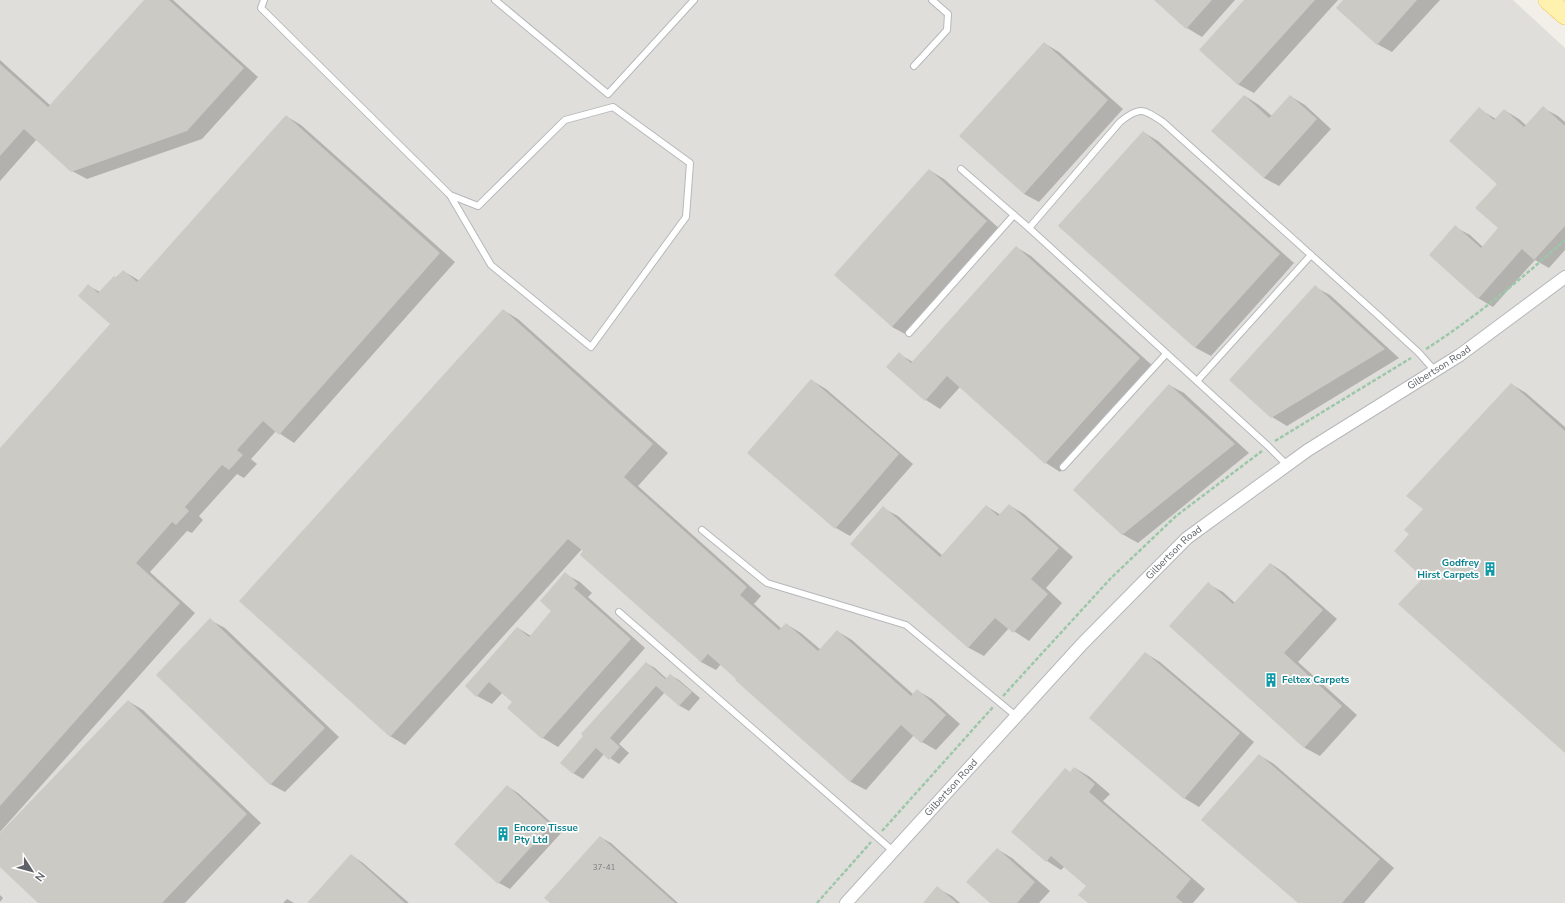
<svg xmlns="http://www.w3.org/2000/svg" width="1565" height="903" font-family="'Nunito Sans',sans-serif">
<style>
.industrial{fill:#e0deda}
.shadow{fill:#0003}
.building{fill:#cccac5}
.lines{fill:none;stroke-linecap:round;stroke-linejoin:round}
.lane-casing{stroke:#b5b8bc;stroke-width:8}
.street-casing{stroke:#b5b8bc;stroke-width:14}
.primary-casing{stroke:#f2c960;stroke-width:20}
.path{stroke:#9cc7a9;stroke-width:2.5;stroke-dasharray:4 2;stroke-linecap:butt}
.lane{stroke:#fff;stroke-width:6}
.street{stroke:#fff;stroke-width:12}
.primary{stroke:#fff2af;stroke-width:19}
.labels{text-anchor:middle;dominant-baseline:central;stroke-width:3.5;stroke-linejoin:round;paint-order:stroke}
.number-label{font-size:8px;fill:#7a7d7f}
.street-label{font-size:10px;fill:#5f6368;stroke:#fff}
.culture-label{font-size:10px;font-weight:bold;fill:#0d838f;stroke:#fff;text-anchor:start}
</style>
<rect width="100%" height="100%" fill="#f1efe8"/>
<!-- industrial -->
<path class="industrial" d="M0,0H1513L1565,48V903H0Z"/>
<!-- shadow -->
<g class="shadow">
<path d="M146,0H173L258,77L202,139L87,179L72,171L37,139L0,181V60L51,106Z"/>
<path d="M1155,0H1235L1202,37L1187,28Z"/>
<path d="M1246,0H1338L1254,93L1239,85L1201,50Z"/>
<path d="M1344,0H1440L1392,52L1377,44Z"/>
<path d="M1044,43L1059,52L1123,109L1039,202L1024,194Z"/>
<path d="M1245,96L1259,105L1272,116L1290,96L1305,105L1331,129L1279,186L1264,178Z"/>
<path d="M1543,108L1558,116L1565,122V250L1549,268L1535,260L1493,307L1478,298L1455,227L1470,235L1483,247L1500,228L1498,184L1479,109L1496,119L1504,110L1519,119L1527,126Z"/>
<path d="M286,116L301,125L455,262L294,443L276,431L251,459L257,464L244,478L237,474L199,516L203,520L192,533L187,531L150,572L195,613L0,832V450L112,324L89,286L100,292L123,271L140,281Z"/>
<path d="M1143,132L1158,141L1294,263L1211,356L1196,348L1059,225Z"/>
<path d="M929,170L944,179L1001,230L907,335L892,327Z"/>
<path d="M1016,247L1031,256L1154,367L1060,472L1046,463L960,387L940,409L926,400L899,354L913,362Z"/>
<path d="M1315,287L1330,295L1399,358L1287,426L1272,417Z"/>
<path d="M503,310L518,319L668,453L638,486L761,596L754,604L782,629L786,624L801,633L821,650L837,631L852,640L914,695L918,691L932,699L960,724L936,750L922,742L914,735L866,790L851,782L736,680L738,679L721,664L716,670L701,662L582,549L405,745L390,736Z"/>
<path d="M811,380L826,389L913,464L850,536L836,528Z"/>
<path d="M1511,384L1526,393L1565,427V751L1424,578L1411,534L1425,509Z"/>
<path d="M1169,385L1184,393L1249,453L1138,543L1122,534Z"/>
<path d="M1009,505L1024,514L1073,557L1046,588L1062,603L1029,641L1009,628L984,656L969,648L851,544L883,508L898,516L943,556L986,506L1001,515Z"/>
<path d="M1271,564L1285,573L1337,619L1298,662L1357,715L1320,756L1305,748L1170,626L1208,584L1223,592L1235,603Z"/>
<path d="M565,574L580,582L592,593L588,597L645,648L558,747L543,738L508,708L513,702L503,692L492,704L477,696L518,628L531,636L553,611Z"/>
<path d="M210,620L225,628L339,737L285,792L270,784Z"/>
<path d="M1145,653L1160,662L1254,742L1199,807L1184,798Z"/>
<path d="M646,663L655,668L667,679L670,675L679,680L700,698L689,711L680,706L665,692L619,744L629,753L619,764L604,754L583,779L573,773Z"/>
<path d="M128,701L143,710L261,823L185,903H39L0,866V835Z"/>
<path d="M1259,755L1274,764L1394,868L1364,903H1299Z"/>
<path d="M1075,768L1090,777L1110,794L1103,801L1205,889L1193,903H1089L1088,885L1065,866L1061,870L1047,861L1070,773Z"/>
<path d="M507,786L518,793L562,832L510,889L499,883Z"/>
<path d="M600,837L611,843L678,903H552Z"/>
<path d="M997,849L1012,858L1050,891L1039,903H991Z"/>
<path d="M351,855L363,863L409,903H309Z"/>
<path d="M937,888L952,896L960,903H924Z"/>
<path d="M0,895L3,898L0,902Z"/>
<path d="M287,899L294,903H283Z"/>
</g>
<!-- building -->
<g class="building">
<path d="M144,0H169L244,68L187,131L71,172L24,129L0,156V64L48,107Z"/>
<path d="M1154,0H1212L1186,29Z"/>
<path d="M1244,0H1315L1238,85L1199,50Z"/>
<path d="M1343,0H1417L1377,45L1336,8Z"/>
<path d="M1044,42L1108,100L1024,194L959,136Z"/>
<path d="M1244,95L1269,118L1290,95L1317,119L1264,178L1211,131Z"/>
<path d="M1543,106L1565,126V226L1534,260L1522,249L1478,299L1429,255L1455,225L1481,248L1498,228L1475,208L1497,184L1449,141L1479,107L1494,120L1504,109L1524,127Z"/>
<path d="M286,115L440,253L279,435L263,421L237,450L243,455L229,470L222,465L185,507L189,511L176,525L172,522L136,563L180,603L0,806V448L110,324L78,296L88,284L98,293L114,276L116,278L123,270L137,282Z"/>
<path d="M1143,131L1280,254L1195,348L1058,226Z"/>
<path d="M929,169L987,221L892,327L834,275Z"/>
<path d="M1016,246L1140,358L1045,464L947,376L925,401L886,367L899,352L911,363Z"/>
<path d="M1315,285L1385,349L1271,418L1229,380Z"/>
<path d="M503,309L653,444L624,477L747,587L740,595L779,630L786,623L818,651L837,630L911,696L917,689L946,715L921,743L901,725L850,782L735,680L736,679L708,654L701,662L580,555L583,551L568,539L390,737L239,601Z"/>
<path d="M811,379L899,454L835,529L747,453Z"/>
<path d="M1511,383L1565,431V753L1398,604L1423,578L1394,551L1409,534L1404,530L1423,509L1406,496Z"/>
<path d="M1169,384L1235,444L1122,535L1073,490Z"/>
<path d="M1009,504L1059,548L1031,579L1048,594L1013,633L995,618L968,648L850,544L883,506L940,557L986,505L998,516Z"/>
<path d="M1270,563L1323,610L1284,653L1342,706L1304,748L1169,626L1208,582L1233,604Z"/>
<path d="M565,572L578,584L574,588L631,639L542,739L507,708L512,702L489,682L476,697L465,686L517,627L529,637L551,611L540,601Z"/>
<path d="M210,618L325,728L270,785L156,675Z"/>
<path d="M1145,652L1240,733L1184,799L1089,718Z"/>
<path d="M646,662L665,679L670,674L692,692L679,706L656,686L610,738L620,747L609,760L596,748L573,774L560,763L583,736L581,734Z"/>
<path d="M128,700L247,814L162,903H38L0,867V833Z"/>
<path d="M1259,754L1380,859L1342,903H1298L1201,820Z"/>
<path d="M1074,767L1095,784L1089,792L1191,879L1176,897L1183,903H1088L1078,895L1086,886L1051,856L1046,862L1011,832L1065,768L1070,772Z"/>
<path d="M507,785L551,825L498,884L454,844Z"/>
<path d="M600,836L675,903H550L544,898Z"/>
<path d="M997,848L1035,882L1017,903H990L966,882Z"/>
<path d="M351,854L405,903H307Z"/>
<path d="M937,886L957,903H923Z"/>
</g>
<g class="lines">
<defs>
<g id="lane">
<path d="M264,0L261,8L450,195L491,265L591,347L686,217L690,163L613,107L565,120L478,206L450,195"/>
<path d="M495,0L608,94L694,0"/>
<path d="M914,66L947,30L948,14L932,0"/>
<path d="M961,169L1029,228"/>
<path d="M909,333L1014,215"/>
<path d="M1197,381L1311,255"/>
<path d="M1287,465L1268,446L1029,228L1120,122C1140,106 1143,109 1163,122L1380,317L1419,353L1435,371"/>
<path d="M1063,467L1166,354"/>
<path d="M702,530L767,583L906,625L1016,716"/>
<path d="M619,612L893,851"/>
</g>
<g id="street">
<path id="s1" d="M846,903L1083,643L1187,538L1308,450L1460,355L1565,277"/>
</g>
<path id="primary" d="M1548,0L1565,15"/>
</defs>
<!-- lane casing -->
<use href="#lane" class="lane-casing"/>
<!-- street casing -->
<use href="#street" class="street-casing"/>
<!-- primary casing -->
<use href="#primary" class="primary-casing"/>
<!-- path -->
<g class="path">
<path d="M1426,349C1476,317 1521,279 1565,240"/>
<path d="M1275,441L1411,358"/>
<path d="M1003,696L1111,578L1176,516L1262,451"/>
<path d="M882,831L993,707"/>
<path d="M817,903L871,842"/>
</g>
<!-- lane -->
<use href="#lane" class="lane"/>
<!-- street -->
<use href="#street" class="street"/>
<!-- primary -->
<use href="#primary" class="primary"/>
</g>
<!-- icons -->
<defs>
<symbol id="building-bare" viewBox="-9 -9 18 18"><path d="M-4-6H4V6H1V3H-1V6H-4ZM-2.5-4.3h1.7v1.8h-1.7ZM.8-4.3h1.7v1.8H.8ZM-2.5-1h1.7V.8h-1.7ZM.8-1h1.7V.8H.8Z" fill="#0f9aa8" stroke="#fff" stroke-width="2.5" paint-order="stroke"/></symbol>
</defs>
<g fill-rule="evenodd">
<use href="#building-bare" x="1480" y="559" width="20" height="20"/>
<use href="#building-bare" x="1261" y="670" width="20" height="20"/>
<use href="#building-bare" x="493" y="824" width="20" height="20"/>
</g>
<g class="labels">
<!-- number labels -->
<g class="number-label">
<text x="604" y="867">37-41</text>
</g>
<!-- street labels -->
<g class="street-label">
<text stroke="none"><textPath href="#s1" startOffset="804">Gilbertson Road</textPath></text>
<text stroke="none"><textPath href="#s1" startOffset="480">Gilbertson Road</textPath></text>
<text stroke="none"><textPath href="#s1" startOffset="156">Gilbertson Road</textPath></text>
</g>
<!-- culture labels -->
<g class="culture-label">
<text x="1479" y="563" text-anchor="end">Godfrey<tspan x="1479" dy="12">Hirst Carpets</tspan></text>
<text x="1282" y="680">Feltex Carpets</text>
<text x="514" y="828">Encore Tissue<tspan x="514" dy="12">Pty Ltd</tspan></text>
</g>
</g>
<!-- north arrow -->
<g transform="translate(32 871) rotate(126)" stroke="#ffffff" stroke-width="3" paint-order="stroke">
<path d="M0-3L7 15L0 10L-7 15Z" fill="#5f6368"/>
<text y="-6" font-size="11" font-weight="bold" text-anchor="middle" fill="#5f6368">N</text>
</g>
</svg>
